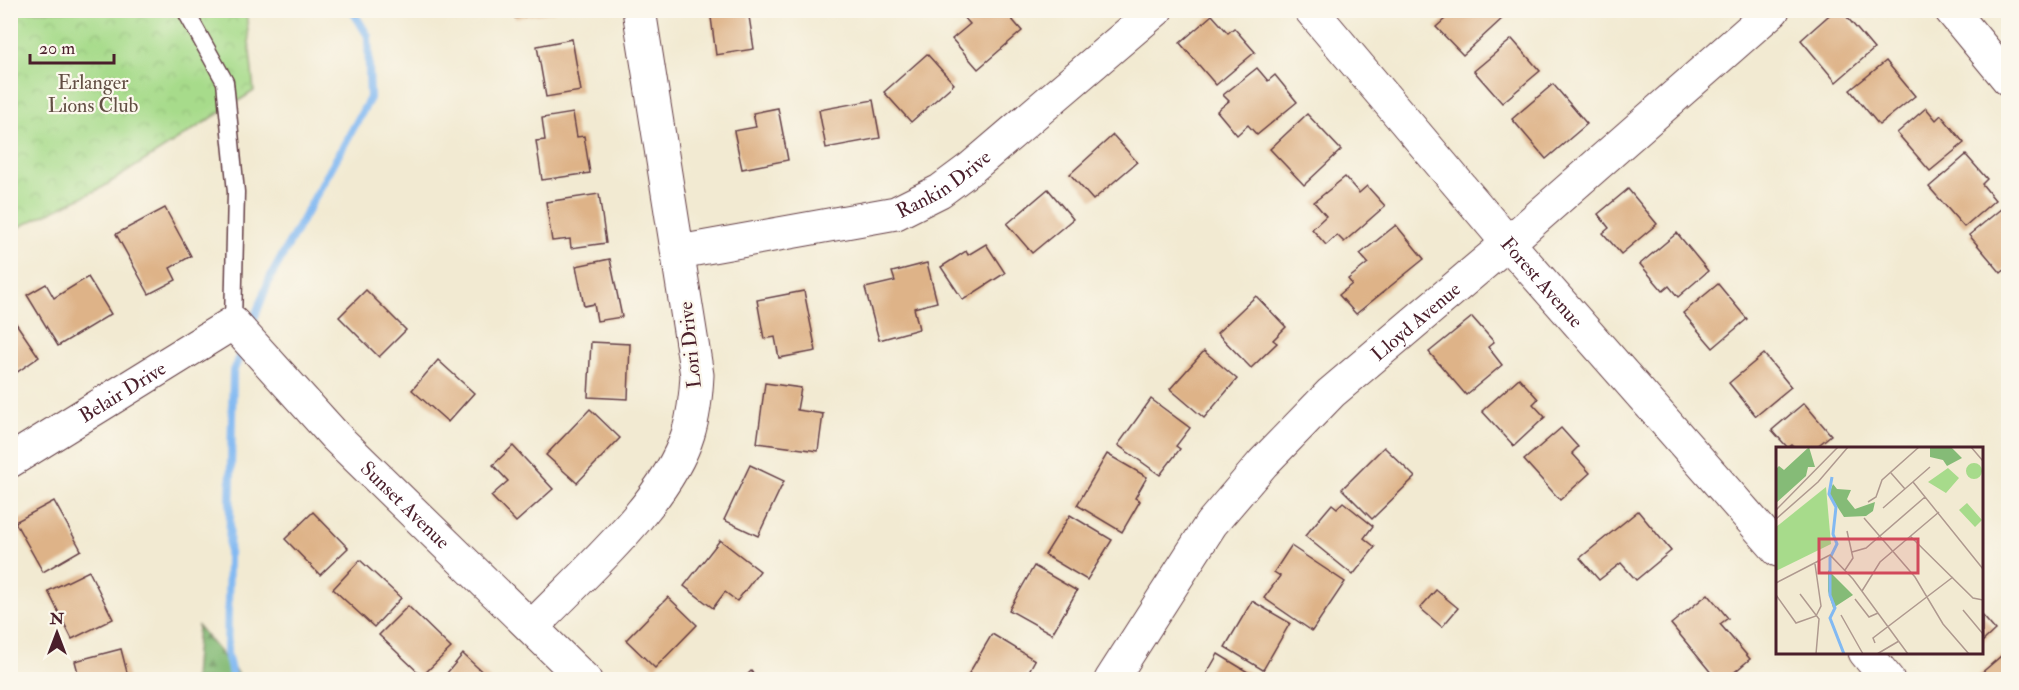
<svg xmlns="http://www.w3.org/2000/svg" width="2019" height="690" font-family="'IM FELL Double Pica',serif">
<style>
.forest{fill:url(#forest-firs);stroke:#686d51;stroke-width:1.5}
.park{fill:url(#park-crowns);stroke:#787d5b;stroke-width:1.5}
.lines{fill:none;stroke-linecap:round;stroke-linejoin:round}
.stream{stroke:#82b9f2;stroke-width:8}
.building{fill:#deb388}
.service-casing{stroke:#633d44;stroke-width:19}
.minor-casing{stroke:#633d44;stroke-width:35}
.service{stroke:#fff;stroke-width:16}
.minor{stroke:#fff;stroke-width:33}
.labels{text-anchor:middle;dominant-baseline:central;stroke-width:4.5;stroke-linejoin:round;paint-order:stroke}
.park-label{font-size:20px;fill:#614e43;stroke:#fbf7ec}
.street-label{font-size:20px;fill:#4a1f2b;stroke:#fbf7ec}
.inset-river{fill:none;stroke:#82b9f2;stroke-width:3}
.inset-road{fill:none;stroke:#af998f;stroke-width:1.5}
.view{fill:#d1495b;fill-opacity:0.15;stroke:#d1495b;stroke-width:3}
.inset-edge{fill:none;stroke:#4a1f2b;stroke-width:3}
</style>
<defs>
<pattern id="forest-firs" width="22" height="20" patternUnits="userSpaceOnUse" patternTransform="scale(1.5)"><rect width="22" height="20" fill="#85bb77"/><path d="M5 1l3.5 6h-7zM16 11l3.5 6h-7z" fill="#6f9762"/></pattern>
<pattern id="park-crowns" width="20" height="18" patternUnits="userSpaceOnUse" patternTransform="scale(1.5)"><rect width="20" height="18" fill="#a7db8b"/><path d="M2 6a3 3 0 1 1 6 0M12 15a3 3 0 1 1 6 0" fill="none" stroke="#91bc78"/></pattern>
</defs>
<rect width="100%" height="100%" fill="#fbf7ec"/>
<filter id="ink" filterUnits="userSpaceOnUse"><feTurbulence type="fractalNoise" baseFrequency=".0167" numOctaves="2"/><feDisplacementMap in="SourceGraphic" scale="12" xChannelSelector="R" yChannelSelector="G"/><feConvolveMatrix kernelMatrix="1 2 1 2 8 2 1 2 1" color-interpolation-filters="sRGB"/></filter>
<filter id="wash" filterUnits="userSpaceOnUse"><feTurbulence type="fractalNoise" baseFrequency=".008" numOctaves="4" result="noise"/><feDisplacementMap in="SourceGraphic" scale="24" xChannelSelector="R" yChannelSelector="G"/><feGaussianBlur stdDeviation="1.35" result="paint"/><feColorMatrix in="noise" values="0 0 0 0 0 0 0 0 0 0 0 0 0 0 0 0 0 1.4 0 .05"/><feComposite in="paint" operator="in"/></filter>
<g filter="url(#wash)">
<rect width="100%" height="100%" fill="#f2ead2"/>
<!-- forest -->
<path class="forest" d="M198,626L242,679H194Z"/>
<!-- park -->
<path class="park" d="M11,11H246L254,91L103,187L11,231Z"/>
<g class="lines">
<!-- stream -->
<g class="stream">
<path d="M250,329L270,278L370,98L368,36L352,10"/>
<path d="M233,680L227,653L233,372L243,347"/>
</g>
</g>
<g id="blocks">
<!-- building -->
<g class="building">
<path d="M514,10H553L554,12L515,18Z"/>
<path d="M710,10H748L754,49L716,55Z"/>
<path d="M967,10H1004L1022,31L978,69L952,39L970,24L962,15Z"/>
<path d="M1437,10H1498L1504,17L1463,55L1436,27L1445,19Z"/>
<path d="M1835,10H1841L1874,49L1836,82L1801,40Z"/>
<path d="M1212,15L1228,33L1234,28L1255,52L1216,85L1180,43Z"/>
<path d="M572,39L581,91L546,97L537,46Z"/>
<path d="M1512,39L1540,71L1502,103L1474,71Z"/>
<path d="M927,54L954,84L911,122L884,92Z"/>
<path d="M1886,61L1915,96L1879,125L1850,90Z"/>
<path d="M1257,68L1268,81L1275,75L1297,102L1257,135L1248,125L1237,135L1217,111L1229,101L1223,95Z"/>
<path d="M1553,84L1587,124L1546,159L1512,119Z"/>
<path d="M873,100L880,138L826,148L819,110Z"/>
<path d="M778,108L788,160L742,169L734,131L756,127L753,113Z"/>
<path d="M1926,108L1936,120L1941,115L1964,143L1930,171L1897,133Z"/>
<path d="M573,113L577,137L584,136L590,173L542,180L536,141L545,140L542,118Z"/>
<path d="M1307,114L1341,150L1304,185L1270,149Z"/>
<path d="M1113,135L1137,162L1093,200L1070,174Z"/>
<path d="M1966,155L1987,179L1982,184L1995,200L1964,227L1929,187Z"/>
<path d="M1345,177L1359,193L1367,186L1385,206L1344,242L1337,235L1326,245L1312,229L1326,216L1314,202Z"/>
<path d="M1048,189L1073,219L1032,253L1007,224Z"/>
<path d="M1628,189L1657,224L1621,254L1603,233L1609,228L1598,214Z"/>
<path d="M599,194L606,243L571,248L570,239L552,241L546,202Z"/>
<path d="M2007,204L2008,267L2001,273L1969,235Z"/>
<path d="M165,208L191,256L170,268L176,280L149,294L116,234Z"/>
<path d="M1396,225L1424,259L1356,314L1339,295L1352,284L1348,279L1368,263L1360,254Z"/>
<path d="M1677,233L1708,271L1678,297L1669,286L1663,291L1640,264Z"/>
<path d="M986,244L1005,273L963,300L941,267L966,251L968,255Z"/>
<path d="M610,259L622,317L597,321L594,304L584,306L576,266Z"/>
<path d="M927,263L937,302L914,308L919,329L879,340L865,288L895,281L892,272Z"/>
<path d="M88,277L111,314L58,346L27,295L46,284L54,298Z"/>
<path d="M1718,284L1747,319L1713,348L1683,313Z"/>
<path d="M366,290L406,330L379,357L339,317Z"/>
<path d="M804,291L816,351L779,358L775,337L764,339L757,300Z"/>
<path d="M1256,296L1286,327L1273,340L1277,343L1251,368L1217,333Z"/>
<path d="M1472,317L1494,342L1488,347L1502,365L1466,395L1429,352Z"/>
<path d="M13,319L39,357L10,377V321Z"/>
<path d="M591,342L630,344L628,399L588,397Z"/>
<path d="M1204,351L1237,379L1204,418L1170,389Z"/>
<path d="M1764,354L1791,387L1756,416L1729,383Z"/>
<path d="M438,360L474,393L448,422L412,390Z"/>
<path d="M1519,378L1538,399L1533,404L1545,417L1514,446L1482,411Z"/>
<path d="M765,383L801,388L797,410L823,414L818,451L757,443Z"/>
<path d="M1151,399L1190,428L1176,446L1180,449L1160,475L1118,445Z"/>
<path d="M1804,403L1831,435L1815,448H1795L1792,445L1788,448L1772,430Z"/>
<path d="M590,409L620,438L577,483L546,455Z"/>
<path d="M1561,428L1578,447L1572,453L1590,473L1560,500L1524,460Z"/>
<path d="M513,446L553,489L516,522L491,496L508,481L493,465Z"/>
<path d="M1384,447L1415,477L1372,519L1342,489Z"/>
<path d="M1107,454L1147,477L1135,498L1140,501L1122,532L1077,505Z"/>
<path d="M750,465L784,481L758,536L724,520Z"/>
<path d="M54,501L81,550L43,572L15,522Z"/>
<path d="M1343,502L1373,526L1364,538L1375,547L1353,575L1305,536L1332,504L1337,508Z"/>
<path d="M1638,511L1671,551L1636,580L1621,563L1599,580L1580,558Z"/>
<path d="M313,512L348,548L320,575L285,539Z"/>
<path d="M1070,515L1112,540L1087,580L1045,555Z"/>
<path d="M720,540L760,571L737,601L725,592L713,608L684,586Z"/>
<path d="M1291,546L1345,582L1312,631L1264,598L1280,576L1274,572Z"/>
<path d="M360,560L401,598L374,627L333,589Z"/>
<path d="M1034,566L1077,591L1052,634L1009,610Z"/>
<path d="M89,571L113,619L72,639L48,591Z"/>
<path d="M1436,590L1458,608L1442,627L1420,608Z"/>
<path d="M1708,594L1728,618L1720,624L1750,659L1725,680H1717L1671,624Z"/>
<path d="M668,597L697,625L655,668L626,640Z"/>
<path d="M1252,601L1290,623L1263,670L1225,647Z"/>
<path d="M408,606L451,648L422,676L379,635Z"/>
<path d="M1982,615L1995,630L1982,642Z"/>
<path d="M992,634L1035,660L1024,680H965Z"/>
<path d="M121,649L129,680H80L75,661Z"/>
<path d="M2008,650V680H1983L1979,675Z"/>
<path d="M463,654L491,680H441Z"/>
<path d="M1218,654L1261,680H1203Z"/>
<path d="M751,671L759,680H742Z"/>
</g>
</g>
</g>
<g filter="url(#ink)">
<use href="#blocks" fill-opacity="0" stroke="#633d44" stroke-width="1.5"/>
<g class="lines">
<defs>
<path id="service" d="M185,10L225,82L236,192L233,323"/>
<g id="minor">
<path id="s1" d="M1311,10L1508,243L1778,550"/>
<path d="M1951,10L2008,79"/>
<path id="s2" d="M679,252L896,213L940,191L971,168L1156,10"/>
<path id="s3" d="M10,461L233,323L336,437L585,680"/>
<path d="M533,626C582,575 667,502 688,434C694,415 696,395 697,375L639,10"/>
<path d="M1865,652L1888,680"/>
<path id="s4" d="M1111,680L1211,524L1263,463L1331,393L1508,243L1773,10"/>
</g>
</defs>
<!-- service casing -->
<use href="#service" class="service-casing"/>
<!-- minor casing -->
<use href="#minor" class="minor-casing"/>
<!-- service -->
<use href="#service" class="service"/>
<!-- minor -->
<use href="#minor" class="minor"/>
</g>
</g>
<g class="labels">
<!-- park labels -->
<g class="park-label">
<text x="93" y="82">Erlanger<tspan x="93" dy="23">Lions Club</tspan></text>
</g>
<!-- street labels -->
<g class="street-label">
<text stroke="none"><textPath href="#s2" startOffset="276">Rankin Drive</textPath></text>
<text stroke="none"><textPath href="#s1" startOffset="357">Forest Avenue</textPath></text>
<text stroke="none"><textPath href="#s4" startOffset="474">Lloyd Avenue</textPath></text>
<text transform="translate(690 345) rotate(-96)">Lori Drive</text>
<text stroke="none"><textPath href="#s3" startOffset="132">Belair Drive</textPath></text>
<text stroke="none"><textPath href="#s3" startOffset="513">Sunset Avenue</textPath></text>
</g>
</g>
<!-- overview -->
<g transform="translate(1776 447)">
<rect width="207" height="207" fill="#f2ead2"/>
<path d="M190 24a8 8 0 1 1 16 0a8 8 0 1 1-16 0ZM172,21L183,31L170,46L152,35ZM191,56L206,73L199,80L183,63Z" fill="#a7db8b"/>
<path d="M33,0L39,20H32L30,29L0,56V22L3,19L8,23ZM154,0H175L186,11L171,19L167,13L154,10ZM57,37L61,42L75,43L71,52L79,62L99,55L97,64L90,69L68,70L53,47ZM52,123L77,148L57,161L52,144Z" fill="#85bb77"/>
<path d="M50,40L55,97L0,124V80Z" fill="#a7db8b"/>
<path class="inset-river" d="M56,30L53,47L60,60L57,87L61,97L54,111V148L59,161L54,171L68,207"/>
<path class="inset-road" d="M195,0L207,14M115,26L129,42M137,35L207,122M92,55L100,50L106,33L143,0M107,61L154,20M0,63L62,0M88,71L139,130L167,177L193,207M0,72L42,35L72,0M134,89L197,151L207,153M76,105L90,101L149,50M69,123L77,111L71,84M0,136L54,108L77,132L132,207M86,144L104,115L163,65M24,147L43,172L40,207M0,148L20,176L40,169L45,159L39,117M79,152L93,170L102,166M187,163L207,187M65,168L87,207M99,196L97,191L177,130M101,207L123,194"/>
<path class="view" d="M43,92H142V126H43Z"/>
<rect width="207" height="207" class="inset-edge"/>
</g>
<!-- margin -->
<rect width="2019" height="690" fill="none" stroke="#fbf7ec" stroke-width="36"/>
<!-- north arrow -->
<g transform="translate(57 633)" stroke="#fbf7ec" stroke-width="4.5" paint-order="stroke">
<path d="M0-4.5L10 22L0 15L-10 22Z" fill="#4a1f2b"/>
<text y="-9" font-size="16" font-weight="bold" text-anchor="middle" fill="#4a1f2b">N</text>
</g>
<!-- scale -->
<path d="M30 54v9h84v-9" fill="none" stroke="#4a1f2b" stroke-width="3"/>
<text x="39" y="54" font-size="18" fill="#4a1f2b" stroke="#fbf7ec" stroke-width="4.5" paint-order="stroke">20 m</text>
</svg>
